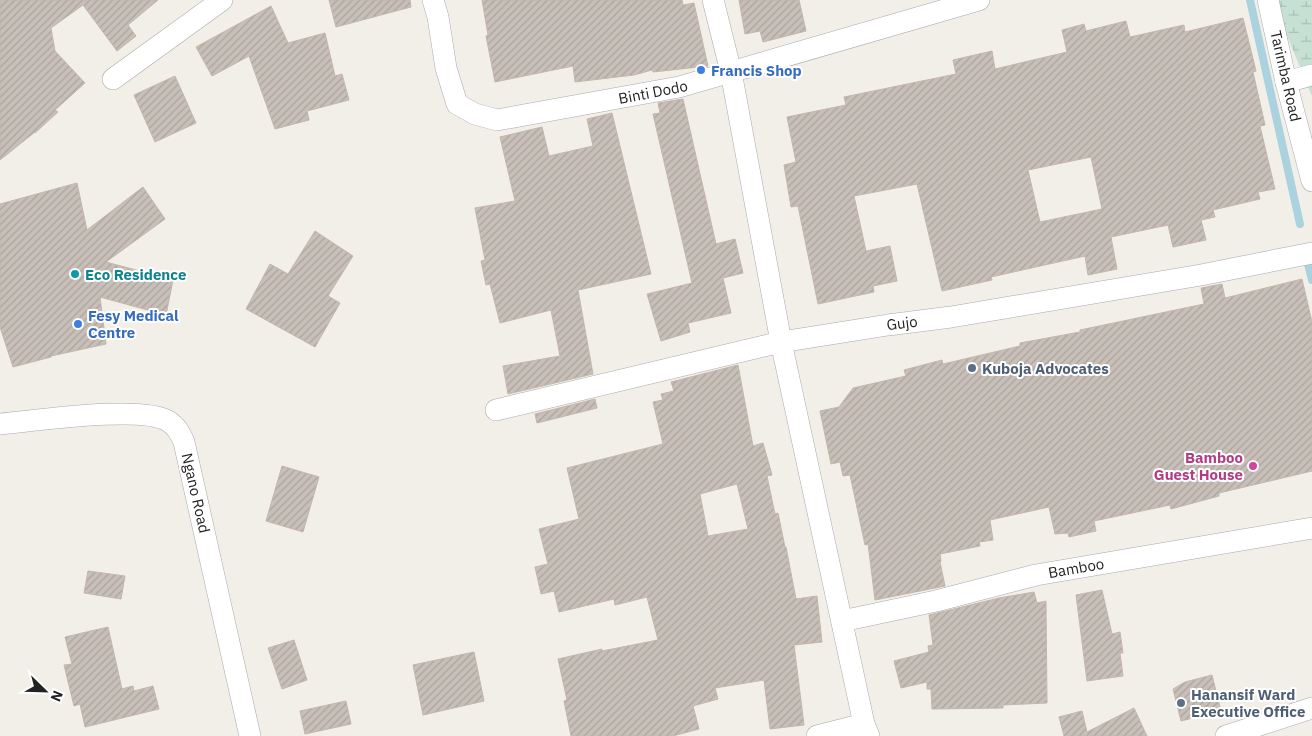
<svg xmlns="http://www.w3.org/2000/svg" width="1312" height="736" font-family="'IBM Plex Sans',sans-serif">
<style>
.wetland{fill:url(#wetland-marsh)}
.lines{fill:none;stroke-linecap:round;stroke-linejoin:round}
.stream{stroke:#aad3df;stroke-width:8}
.building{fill:url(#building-hatch);stroke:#c4b6ab;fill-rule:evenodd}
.street-casing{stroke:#a9a9a9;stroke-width:22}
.street{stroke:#fff;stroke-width:21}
.shop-dot{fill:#3f7fe0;stroke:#fff;stroke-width:2}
.culture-dot{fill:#0f9aa8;stroke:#fff;stroke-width:2}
.service-dot{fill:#5c6f8a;stroke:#fff;stroke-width:2}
.hotel-dot{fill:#d1479c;stroke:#fff;stroke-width:2}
.labels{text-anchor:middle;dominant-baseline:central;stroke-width:4;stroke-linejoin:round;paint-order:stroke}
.shop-label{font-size:15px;font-weight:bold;fill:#366cbe;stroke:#fff;text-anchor:start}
.street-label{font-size:15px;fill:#222;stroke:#fff}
.culture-label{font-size:15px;font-weight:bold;fill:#0d838f;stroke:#fff;text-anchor:start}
.service-label{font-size:15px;font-weight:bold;fill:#4e5e75;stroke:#fff;text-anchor:start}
.hotel-label{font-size:15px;font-weight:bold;fill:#b23c85;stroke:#fff;text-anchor:end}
</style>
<defs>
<pattern id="wetland-marsh" width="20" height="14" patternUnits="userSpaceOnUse" patternTransform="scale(1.25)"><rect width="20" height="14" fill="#c6e0d4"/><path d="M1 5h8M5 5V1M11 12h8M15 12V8" fill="none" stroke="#aac0b6"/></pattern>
<pattern id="building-hatch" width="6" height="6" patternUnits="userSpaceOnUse" patternTransform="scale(1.25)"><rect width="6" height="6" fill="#c7bfb8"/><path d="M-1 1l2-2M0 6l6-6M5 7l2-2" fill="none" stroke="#aba49e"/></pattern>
</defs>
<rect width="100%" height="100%" fill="#f2efe9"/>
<!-- wetland -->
<path class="wetland" d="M1272,0H1312V96Z"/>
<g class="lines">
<!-- stream -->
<g class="stream">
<path d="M1250,0L1300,224"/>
<path d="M1308,264L1312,280"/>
</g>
</g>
<!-- building -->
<g class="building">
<path d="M0,0H158L128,25L136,36L117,51L83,5L51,28L55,51L85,83L55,110L58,112L35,133V132L0,160Z"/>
<path d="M329,0H410L411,7L336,27Z"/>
<path d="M482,0H682L683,5L694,3L708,66L653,72L652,70L634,75L575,82L573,66L495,82L486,36L488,35Z"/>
<path d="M739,0H799L806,31L763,42L760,31L745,34Z"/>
<path d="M271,6L288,43L325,33L335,76L342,74L349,100L307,111L309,120L275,129L249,56L212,76L196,47Z"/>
<path d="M1243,18L1256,71L1253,72L1265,125L1260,126L1275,189L1258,192L1260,199L1213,210L1215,217L1201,220L1206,240L1173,247L1168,225L1111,237L1117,269L1088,275L1085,256L991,277L992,280L942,291L917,184L854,196L866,251L890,246L897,281L873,286L874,292L818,304L798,206L791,207L784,165L796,162L787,117L846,105L844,97L956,74L953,60L992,51L995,69L1067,52L1062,30L1084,24L1086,31L1126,21L1130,37L1184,25L1185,32ZM1091,157L1102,209L1040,222L1028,170Z"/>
<path d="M175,76L196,123L155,142L134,95Z"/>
<path d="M683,99L716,244L735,239L743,273L723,278L731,313L688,323L690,332L661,341L647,294L692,283L653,114L660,113L658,103Z"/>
<path d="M612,113L651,274L578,290L593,374L508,394L503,366L560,356L551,310L500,323L490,284L486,285L481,261L485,260L475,208L515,201L500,137L542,127L549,156L593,146L587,119Z"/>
<path d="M77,183L87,230L143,187L165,219L106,262L173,280L166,315L100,297L106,344L51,356V357L13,367L0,327V204Z"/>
<path d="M315,231L353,256L328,296L340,303L315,347L246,309L270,264L288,274Z"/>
<path d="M1302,279L1312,322V471L1219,493V496L1171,509L1170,505L1094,521L1096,531L1069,537L1068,533L1055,534L1049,507L990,520L993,540L979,542L980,546L940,554L941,561L940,562L945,586L875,600L868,544L865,545L850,475L843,476L840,462L831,464L820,411L839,407L853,388L906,376L904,370L942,360L943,364L1020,346V343L1080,332V330L1204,304L1201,288L1222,284L1225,298Z"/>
<path d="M738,365L753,446L763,443L772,475L767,476L775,514L778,513L785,547H786L796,599L817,596L822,642L794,645L804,725L770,729L764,680L715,688L718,699L693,706L699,729L673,736H571L564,701L567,700L558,659L602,649V651L658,640L647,597L615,605L614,599L559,612L554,591L541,594L535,567L548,564L539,529L579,519L567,468L663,444L653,402L663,400L661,394L674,391L671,382ZM737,484L748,529L708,536L700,494Z"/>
<path d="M595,399L597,408L537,423L535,414Z"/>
<path d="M282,466L319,477L303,532L266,521Z"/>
<path d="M88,571L125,576L121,599L84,593Z"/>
<path d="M1102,590L1112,634L1120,632L1123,653H1120L1123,676L1087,681L1076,595Z"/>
<path d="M1034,592L1037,603L1046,601L1047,703L1003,705V708L932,709L931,689H927V682L901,688L894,661L929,652L928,646L933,645L929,615L999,598Z"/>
<path d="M108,627L122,689L133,686L134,691L153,686L159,709L85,727L80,704L74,706L64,665L72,664L65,637Z"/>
<path d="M294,640L307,680L282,689L268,648Z"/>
<path d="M474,652L484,701L423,715L413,665Z"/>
<path d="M1212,675L1221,711L1181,721L1173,689L1185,682Z"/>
<path d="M346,701L351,724L305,734L300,711Z"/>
<path d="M1134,708L1147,736H1064L1059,717L1082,711L1087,732Z"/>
</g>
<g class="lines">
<defs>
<g id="street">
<path d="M433,0L438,17L446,68L457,104L475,114L497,120L679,87L979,0"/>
<path d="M713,0L731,72L781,342L864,724L869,736"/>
<path d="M1268,0L1286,82L1312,181"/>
<path d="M113,79L222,0"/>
<path d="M1286,82L1312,75"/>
<path d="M496,410L781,342L888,325L951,317L1201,275L1312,253"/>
<path d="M0,424C35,421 141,405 168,421C177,427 180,433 184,442L250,736"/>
<path d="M842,621L936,601L1036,575L1312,528"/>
<path d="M817,736L864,724"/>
<path d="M1226,736L1312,708"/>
</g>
</defs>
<!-- street casing -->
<use href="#street" class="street-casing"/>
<!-- street -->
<use href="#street" class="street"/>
</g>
<!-- markers -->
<g class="shop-dot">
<circle cx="701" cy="70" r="5"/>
<circle cx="78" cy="324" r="5"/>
</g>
<circle class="culture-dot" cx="75" cy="274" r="5"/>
<g class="service-dot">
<circle cx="972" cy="368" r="5"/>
<circle cx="1181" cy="703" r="5"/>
</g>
<circle class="hotel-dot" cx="1253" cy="466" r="5"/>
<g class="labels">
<!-- shop labels -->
<g class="shop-label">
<text x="711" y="70">Francis Shop</text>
<text x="88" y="315">Fesy Medical<tspan x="88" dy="17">Centre</tspan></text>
</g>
<!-- street labels -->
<g class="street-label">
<text transform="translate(1286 76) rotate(77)">Tarimba Road</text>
<text transform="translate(653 92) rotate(-11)">Binti Dodo</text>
<text transform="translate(902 323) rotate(-7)">Gujo</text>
<text transform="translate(196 493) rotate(77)">Ngano Road</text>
<text transform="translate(1076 568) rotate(-10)">Bamboo</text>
</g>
<!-- culture labels -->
<g class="culture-label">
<text x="85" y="274">Eco Residence</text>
</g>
<!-- service labels -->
<g class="service-label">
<text x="982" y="368">Kuboja Advocates</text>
<text x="1191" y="694">Hanansif Ward<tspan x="1191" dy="17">Executive Office</tspan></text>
</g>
<!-- hotel labels -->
<g class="hotel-label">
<text x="1243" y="457">Bamboo<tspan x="1243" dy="17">Guest House</tspan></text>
</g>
</g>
<!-- north arrow -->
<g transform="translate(45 691) rotate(113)" stroke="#ffffff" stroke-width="4" paint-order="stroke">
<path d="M0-4L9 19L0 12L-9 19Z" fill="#222222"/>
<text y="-8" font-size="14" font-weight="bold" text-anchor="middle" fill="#222222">N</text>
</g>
</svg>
